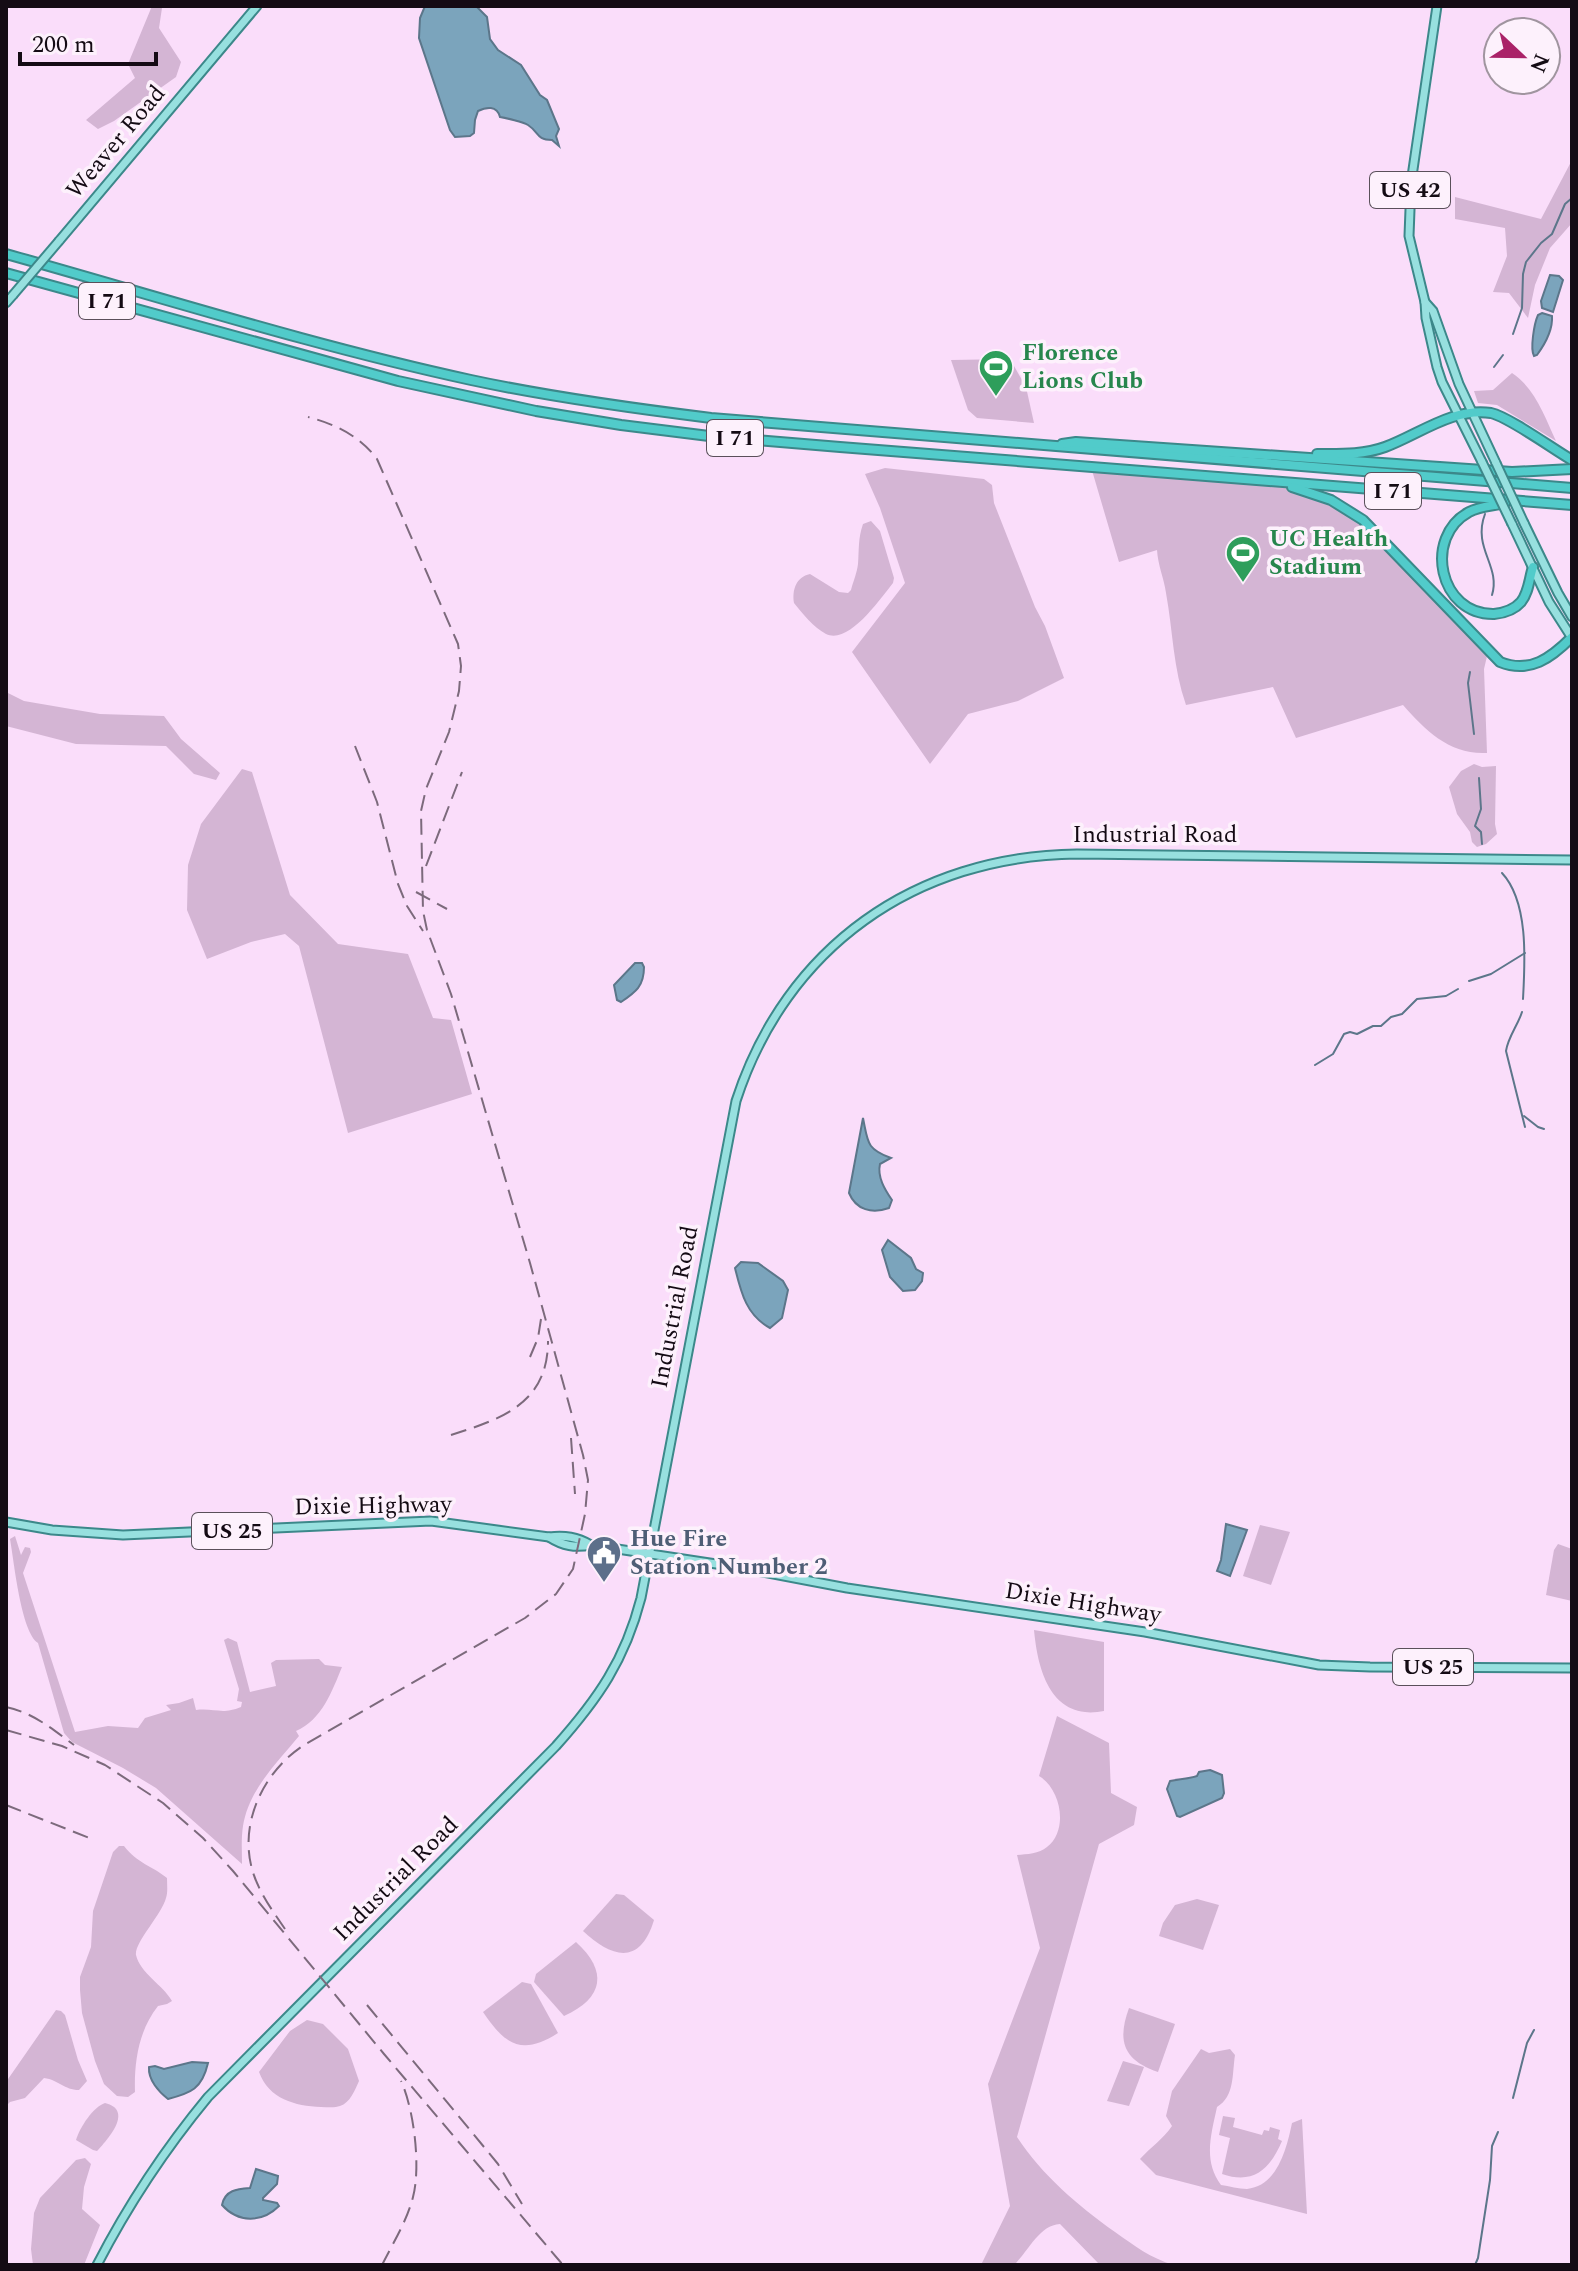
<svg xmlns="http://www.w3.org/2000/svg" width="1578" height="2271" font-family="Spectral,serif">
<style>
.green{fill:#d4b5d4}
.water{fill:#7ba4bc;stroke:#5c768a;stroke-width:2}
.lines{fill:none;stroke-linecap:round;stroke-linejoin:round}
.stream{stroke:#5c768a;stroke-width:2}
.major-casing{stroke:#3c888a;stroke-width:11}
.highway-casing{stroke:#3c888a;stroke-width:12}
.major{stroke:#97e0df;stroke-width:7}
.highway{stroke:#51cbca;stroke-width:8}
.rail{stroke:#7c6a7c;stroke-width:2;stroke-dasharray:16 8;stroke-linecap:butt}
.major-bridge-casing{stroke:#3c888a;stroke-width:11;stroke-linecap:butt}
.major-bridge{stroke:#97e0df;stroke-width:7}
.labels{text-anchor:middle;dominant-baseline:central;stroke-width:7;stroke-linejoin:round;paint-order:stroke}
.shield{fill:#fdf1fc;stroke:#5a505a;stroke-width:2}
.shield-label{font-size:22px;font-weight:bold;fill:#140b14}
.street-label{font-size:24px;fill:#140b14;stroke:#fdf1fc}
.leisure-label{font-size:24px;font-weight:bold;fill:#27864d;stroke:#fdf1fc;text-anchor:start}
.service-label{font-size:24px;font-weight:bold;fill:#4e5e75;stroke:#fdf1fc;text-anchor:start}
</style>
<rect width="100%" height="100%" fill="#faddfa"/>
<!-- green -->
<g class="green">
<path d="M152,6H165L162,8L159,28L181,62L176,77L114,121L98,129L86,120L135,78L128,64Z"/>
<path d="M1572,160V223L1550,248L1535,285L1528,318L1509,293L1493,292L1507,256L1505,228L1455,219V197L1541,219Z"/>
<path d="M1010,359L1026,387L1034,423L977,418L968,410L951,360Z"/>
<path d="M1512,373C1535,388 1545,417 1556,441L1497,405L1478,403L1474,391L1493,390Z"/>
<path d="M1091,467L1272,481L1313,493L1350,510L1488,652L1484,669L1487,753C1450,755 1426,731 1403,705L1296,738L1273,687L1186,705C1173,668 1173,631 1166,593C1164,578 1158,566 1157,550L1119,562Z"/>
<path d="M885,468L984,479L992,485L994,503L1035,607L1045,626L1064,678L1018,701L968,714L930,764L852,652L905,583L880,508L865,474Z"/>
<path d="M871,521L880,531L894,578L893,583C880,599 849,645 826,634C813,627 803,614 794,603C792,590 796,577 810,574L839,592L848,593L851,590C853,582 857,573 858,564C859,550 858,538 863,524Z"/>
<path d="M6,692L24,701L100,714L164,716L181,739L220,773L216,780L194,774L166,746L76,744L6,726Z"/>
<path d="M1474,764L1482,767L1496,766L1495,824L1497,834L1486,844L1477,847L1472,842L1470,832L1457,814L1449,787L1461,771Z"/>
<path d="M242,769L252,772L290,895L338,944L408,954L433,1018L451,1020L472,1094L348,1133L299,946L285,934L251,942L207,959L187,910L188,865L201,824Z"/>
<path d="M1260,1525L1290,1532L1271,1585L1243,1576Z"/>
<path d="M15,1536L21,1555L25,1547L30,1548L31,1552L23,1573L75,1732L108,1726L138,1728L145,1718L171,1710L166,1705L179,1703L193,1698L196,1710C215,1708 222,1715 241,1707L242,1702L237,1701L239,1689L224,1640L228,1638L237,1642L250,1692L276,1686L271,1663L276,1660L319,1659L325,1665L342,1667C332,1691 322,1720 296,1731L299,1736C277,1763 249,1789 243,1826C241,1839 242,1852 242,1864L156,1788L123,1768L72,1742L64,1733L38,1643C21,1632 14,1561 10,1539Z"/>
<path d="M1558,1544L1572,1549V1601L1546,1595L1554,1550Z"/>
<path d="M1034,1630L1104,1642V1711C1098,1712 1091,1713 1085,1712C1046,1708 1037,1661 1034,1630Z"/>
<path d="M1057,1716L1109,1743L1111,1793L1137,1807L1134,1825L1099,1844L1017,2137C1043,2176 1077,2205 1115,2232C1135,2246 1150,2258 1174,2265H1100L1060,2224C1039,2225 1028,2252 1014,2265H981L1010,2206L988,2084L1040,1948L1017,1855C1027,1854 1039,1854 1047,1847C1069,1830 1061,1789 1039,1776Z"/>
<path d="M119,1846H124C138,1864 151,1865 167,1878C167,1885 168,1892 166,1898C162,1914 134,1943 136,1955C140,1973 163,1985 172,2001L167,2004L158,2006C139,2030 134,2061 135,2092L128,2097L117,2096L104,2084L95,2061L82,2013L80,1990V1977L91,1947L93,1911L113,1852Z"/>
<path d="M616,1894L624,1895L654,1920C640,1966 612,1958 583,1931Z"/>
<path d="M1197,1899L1219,1905L1203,1950L1159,1936L1163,1923L1175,1905Z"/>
<path d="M576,1942C608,1971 604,1998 564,2016L534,1982L536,1974Z"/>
<path d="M522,1982L531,1984L558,2033C522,2056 505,2045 483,2012Z"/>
<path d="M1129,2008L1175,2024L1158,2072C1123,2060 1117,2041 1129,2008Z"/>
<path d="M56,2010L61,2011L65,2015L78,2060L87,2081L79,2090C64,2090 59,2080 44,2078L25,2098L10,2102L6,2106V2082Z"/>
<path d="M307,2020L323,2024L348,2049L359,2081C355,2090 350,2103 340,2106C335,2108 327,2107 321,2107C295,2106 269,2099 259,2072L290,2031Z"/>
<path d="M1201,2049L1209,2053L1230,2049L1235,2055C1232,2074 1235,2096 1217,2107C1211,2135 1203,2161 1221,2185C1229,2186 1239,2189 1247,2189C1278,2186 1287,2147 1292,2123L1302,2119L1307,2214L1156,2175L1140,2159C1151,2147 1163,2139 1172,2126L1166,2116L1172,2091Z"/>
<path d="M1123,2061L1144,2067L1129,2106L1107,2101Z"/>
<path d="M105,2103C133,2110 110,2137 97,2151L93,2150L76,2140C80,2127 93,2107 105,2103Z"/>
<path d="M1223,2116L1235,2118L1233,2127L1262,2135L1264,2130L1269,2131L1270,2127L1280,2130L1278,2139L1282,2141C1270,2169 1254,2185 1222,2174L1230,2138L1219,2135Z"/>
<path d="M85,2158L91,2164L84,2187L82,2209L100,2225L84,2265H33L31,2249L34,2213L40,2198L76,2160Z"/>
</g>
<!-- water -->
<g class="water">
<path d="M425,6H476L487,17L490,39L498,50L521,65L540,95L547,100L559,129L556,136L559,146L552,140C536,140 539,132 528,125C523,122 506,118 500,117C497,105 486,107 478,111L475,120L474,133L470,136L455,137L450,130L419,38L420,18Z"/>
<path d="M1550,275L1559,276L1563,280L1553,312L1542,308L1541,301Z"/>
<path d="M1542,313L1552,316C1553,330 1545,344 1537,355L1534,356C1530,349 1534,324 1538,315Z"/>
<path d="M635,963H642L644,967C644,986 636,992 621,1002L617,1000L614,985Z"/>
<path d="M863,1118C868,1142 866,1149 891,1158L880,1164C877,1177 885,1190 892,1200L889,1208C872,1214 856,1210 849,1193Z"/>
<path d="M888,1240L911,1258L916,1269L923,1273L922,1281L915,1290L903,1291L890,1277L882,1250Z"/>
<path d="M741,1262L758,1263L783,1281L788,1290L782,1318L770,1328C746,1315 741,1292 735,1268Z"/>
<path d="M1226,1524L1247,1530L1230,1576L1217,1571L1221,1560Z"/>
<path d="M1210,1770L1222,1775L1224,1793L1222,1798L1180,1817L1177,1816L1167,1789L1170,1781C1180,1779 1188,1779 1197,1776L1199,1772Z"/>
<path d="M192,2062L208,2063C202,2089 191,2093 168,2099C159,2092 148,2080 149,2067L155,2066L164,2069Z"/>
<path d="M256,2169L278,2176L277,2184L263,2198V2200L277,2203L279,2206C262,2223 238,2223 222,2205C225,2190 237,2189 250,2188Z"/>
</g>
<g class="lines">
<!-- stream -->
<g class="stream">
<path d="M1513,334L1522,308L1523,274L1526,262L1541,243L1552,234L1565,204L1572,198"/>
<path d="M1494,367L1503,355"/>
<path d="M1485,514C1472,548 1501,566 1492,595"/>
<path d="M1470,672L1468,683L1474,734"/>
<path d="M1479,778L1481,809L1475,826L1481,832L1482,844"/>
<path d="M1502,873C1529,902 1525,962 1523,999"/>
<path d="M1469,981L1491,974L1525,953"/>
<path d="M1522,1012C1518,1025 1508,1037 1506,1051L1525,1127"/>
<path d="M1315,1065L1333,1054L1344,1034L1350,1032L1357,1034L1373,1026H1381L1391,1017L1402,1014L1417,999L1446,996L1458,989"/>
<path d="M1524,1116L1538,1127L1544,1129"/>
<path d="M1513,2098L1527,2043L1534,2030"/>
<path d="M1475,2265L1478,2258L1490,2180L1492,2146L1498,2132"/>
</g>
<defs>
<g id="major">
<path d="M1437,6L1411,183L1409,236L1425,302L1426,318L1437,367L1442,382L1482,462"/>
<path d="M59,241L257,6"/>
<path d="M1425,302L1433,311L1459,384L1496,463"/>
<path d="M6,303L13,295"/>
<path d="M1524,523L1558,593L1572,617"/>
<path d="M1512,524L1549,602L1572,638"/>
<path d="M6,1522L52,1530L123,1535L431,1521L549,1537C565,1535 577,1537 591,1545"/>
<path d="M549,1537C563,1546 575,1548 591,1545L736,1567L847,1588L1145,1632L1319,1665L1370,1667L1572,1668"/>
<path d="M97,2265C128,2205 165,2149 208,2097L556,1746C598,1699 625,1660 641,1598L736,1101C786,947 915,856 1077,854L1572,860"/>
</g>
<g id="highway">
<path d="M6,254C160,297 314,346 471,380C550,397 630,408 711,418L1572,488"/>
<path d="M6,273L398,381L536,411L621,425L709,436L840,447L1572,505"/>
<path d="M1062,444L1076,442L1512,472L1572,469"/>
<path d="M1317,454C1340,454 1363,455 1385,447C1418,435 1453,407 1491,413C1509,417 1553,449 1572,460"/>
<path d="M1292,487L1331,500L1363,520L1500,662C1530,674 1551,658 1572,637"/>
<path d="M1505,503C1493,506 1480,506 1469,512C1423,537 1439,615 1494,614C1504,613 1514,610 1521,602C1529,592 1529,579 1533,567"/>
</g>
</defs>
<!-- major casing -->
<use href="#major" class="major-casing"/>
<!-- highway casing -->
<use href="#highway" class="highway-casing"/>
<!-- major -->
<use href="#major" class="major"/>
<!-- highway -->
<use href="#highway" class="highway"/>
<!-- rail -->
<g class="rail">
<path d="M355,746L377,802L398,884L407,906L423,931"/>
<path d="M426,866L462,772"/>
<path d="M416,892L447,909"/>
<path d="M530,1357L538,1338L541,1319"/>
<path d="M451,1435C501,1419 548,1404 548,1341"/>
<path d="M571,1438L575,1494"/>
<path d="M6,1707C34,1713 52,1729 74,1745"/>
<path d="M6,1730L62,1746L105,1765L163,1803L203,1838L233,1871L384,2054L563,2265"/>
<path d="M6,1805L92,1839"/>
<path d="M285,1929C272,1910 258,1891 252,1869C239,1822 264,1771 304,1745L525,1618L556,1594L573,1569L585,1514L588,1480L583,1455L530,1263L451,994L427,930L423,911L421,811L426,789L449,732L459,691L461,666L458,644L377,459C360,436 335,424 308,417"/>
<path d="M367,2005L498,2164L522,2204"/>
<path d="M382,2265C393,2243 407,2221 413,2197C421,2167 414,2109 401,2081"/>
</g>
<defs>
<g id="major-bridge">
<path d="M13,295L59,241"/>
<path d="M1482,462L1512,524"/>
<path d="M1496,463L1524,523"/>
</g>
</defs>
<!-- major-bridge casing -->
<use href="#major-bridge" class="major-bridge-casing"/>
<!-- major-bridge -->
<use href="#major-bridge" class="major-bridge"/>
</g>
<!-- icons -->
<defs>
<symbol id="stadium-pin" viewBox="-11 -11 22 30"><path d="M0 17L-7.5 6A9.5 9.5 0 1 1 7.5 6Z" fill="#2e9e5b" stroke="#fdf1fc"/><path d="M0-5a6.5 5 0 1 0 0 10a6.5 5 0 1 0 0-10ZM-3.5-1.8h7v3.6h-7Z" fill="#fff"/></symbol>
<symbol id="civic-pin" viewBox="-11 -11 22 30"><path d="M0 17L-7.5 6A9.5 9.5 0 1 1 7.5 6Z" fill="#5c6f8a" stroke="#fdf1fc"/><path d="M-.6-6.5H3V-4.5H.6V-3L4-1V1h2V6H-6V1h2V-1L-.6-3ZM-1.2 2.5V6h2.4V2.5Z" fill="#fff"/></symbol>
</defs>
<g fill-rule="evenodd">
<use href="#stadium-pin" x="976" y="347" width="40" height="54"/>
<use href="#stadium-pin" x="1223" y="533" width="40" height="54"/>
<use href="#civic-pin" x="584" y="1533" width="40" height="54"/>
</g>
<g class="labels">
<!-- shield labels -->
<g class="shield">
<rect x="1370" y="172" width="80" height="36" rx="6"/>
<rect x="79" y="283" width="56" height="36" rx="6"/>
<rect x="707" y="420" width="56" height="36" rx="6"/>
<rect x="1365" y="473" width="56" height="36" rx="6"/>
<rect x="192" y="1513" width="80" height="36" rx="6"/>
<rect x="1393" y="1649" width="80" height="36" rx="6"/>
</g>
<g class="shield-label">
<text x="1410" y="190">US 42</text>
<text x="107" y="301">I 71</text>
<text x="735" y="438">I 71</text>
<text x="1393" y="491">I 71</text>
<text x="232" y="1531">US 25</text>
<text x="1433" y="1667">US 25</text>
</g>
<!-- street labels -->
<g class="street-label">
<text transform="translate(116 142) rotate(-50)">Weaver Road</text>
<text x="1155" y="835">Industrial Road</text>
<text transform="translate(675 1307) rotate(-79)">Industrial Road</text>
<text transform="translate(373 1506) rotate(-1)">Dixie Highway</text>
<text transform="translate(1083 1603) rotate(9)">Dixie Highway</text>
<text transform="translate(396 1879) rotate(-45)">Industrial Road</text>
</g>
<!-- leisure labels -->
<g class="leisure-label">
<text x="1022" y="353">Florence<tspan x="1022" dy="28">Lions Club</tspan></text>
<text x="1269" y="539">UC Health<tspan x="1269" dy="28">Stadium</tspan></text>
</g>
<!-- service labels -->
<g class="service-label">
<text x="630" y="1539">Hue Fire<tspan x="630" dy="28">Station Number 2</tspan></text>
</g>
</g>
<!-- border -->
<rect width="1578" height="2271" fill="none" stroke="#140b14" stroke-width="16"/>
<!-- north arrow -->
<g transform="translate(1522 56) rotate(112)"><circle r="38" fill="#fdf1fc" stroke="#a0959f" stroke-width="2"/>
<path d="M0-6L14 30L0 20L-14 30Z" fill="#aa2268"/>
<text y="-12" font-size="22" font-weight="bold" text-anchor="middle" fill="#140b14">N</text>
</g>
<!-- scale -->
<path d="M20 52v12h136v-12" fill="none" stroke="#140b14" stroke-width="4"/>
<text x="32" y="52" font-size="24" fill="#140b14" stroke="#fdf1fc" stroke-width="6" paint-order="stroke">200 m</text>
</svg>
